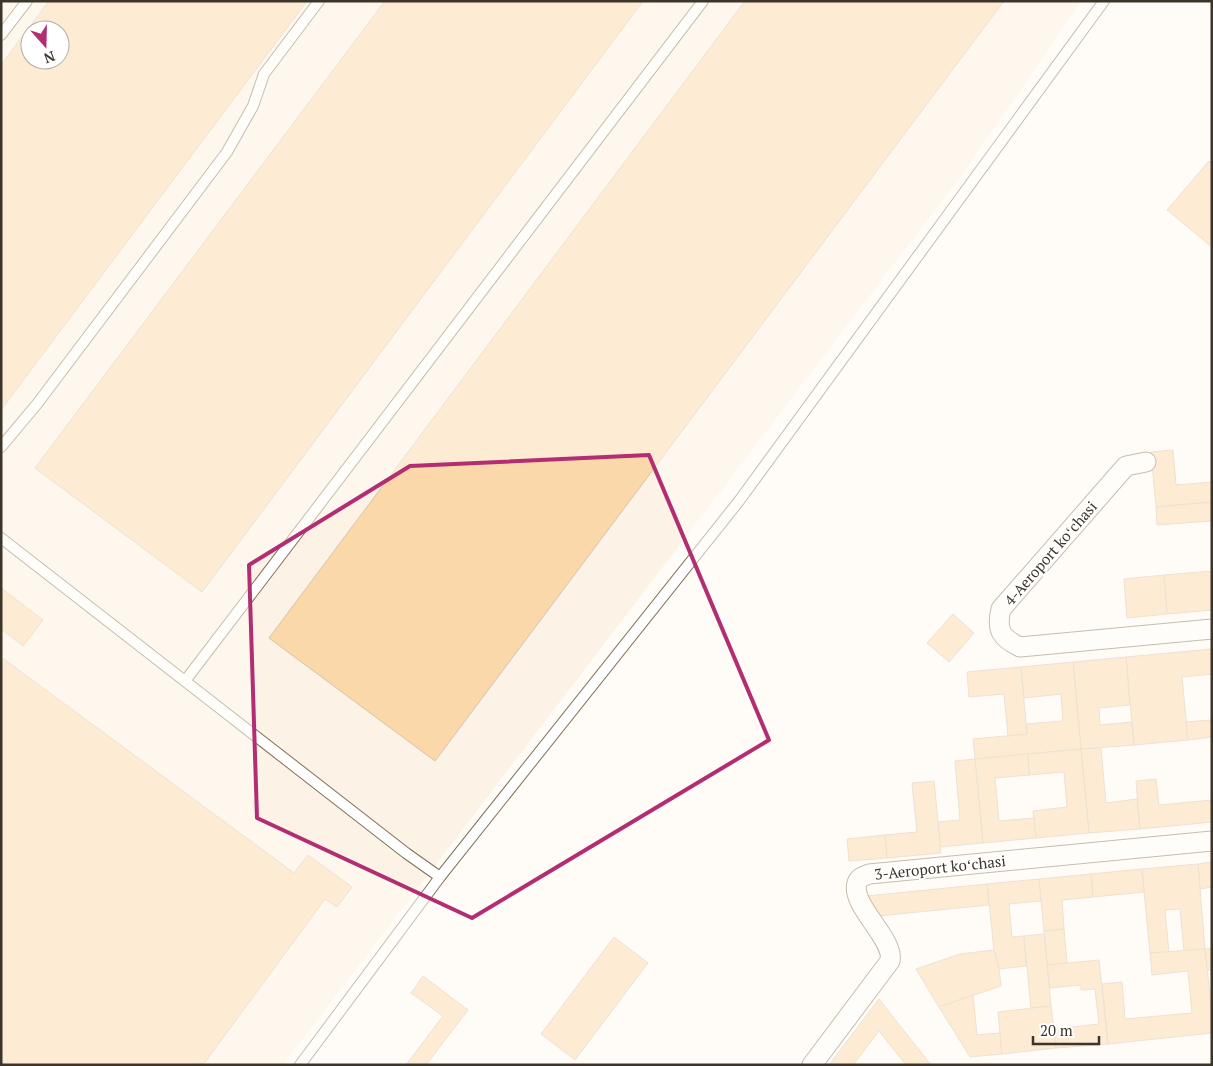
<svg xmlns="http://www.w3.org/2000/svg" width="1213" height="1066" font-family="'PT Serif',serif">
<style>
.built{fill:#fcf2e5;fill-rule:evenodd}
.building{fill:#fad8aa;stroke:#d6c3a9;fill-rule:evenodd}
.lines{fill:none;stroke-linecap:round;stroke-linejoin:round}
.lane-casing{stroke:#827159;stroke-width:12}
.street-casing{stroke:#827159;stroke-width:21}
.lane{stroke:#fff;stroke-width:10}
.street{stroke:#fff;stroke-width:19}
.marked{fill:none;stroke:#b22d72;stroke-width:4;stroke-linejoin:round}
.labels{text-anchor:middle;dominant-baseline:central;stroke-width:4;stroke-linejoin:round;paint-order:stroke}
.street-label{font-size:15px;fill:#3c352a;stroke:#fff}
</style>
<rect width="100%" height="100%" fill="#fffbf6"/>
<!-- built -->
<path class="built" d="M1,1H1082L964,172L283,1065H1ZM30,30H60V60H30Z"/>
<!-- building -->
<g class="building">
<path d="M49,1H307L1,410V65ZM30,30H60V60H30Z"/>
<path d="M385,1H643L202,592L35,468Z"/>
<path d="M745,1H1004L435,761L269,638Z"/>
<path d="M1209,161L1212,163V247L1167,210Z"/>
<path d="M1173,450L1176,485L1212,482V502L1156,507L1151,452Z"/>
<path d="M1212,502V521L1157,525L1156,507Z"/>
<path d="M1212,571V610L1167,614L1164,575Z"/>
<path d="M1164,575L1167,614L1127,618L1124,579Z"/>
<path d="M1,588L43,620L23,646L1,629Z"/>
<path d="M953,614L974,633L949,662L927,643Z"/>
<path d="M1212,649V674L1182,677L1188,740L1134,745L1126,657Z"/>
<path d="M1,657L294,873L308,855L352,887L337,907L325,899L203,1065H1Z"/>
<path d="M1126,657L1130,705L1099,708L1100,725L1132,722L1134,745L1081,749L1073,662Z"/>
<path d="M1073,662L1081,749L975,759L973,739L1027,734L1026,724L1063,721L1061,694L1024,698L1021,667Z"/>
<path d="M1021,667L1027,734L1008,736L1004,694L969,697L967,672Z"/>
<path d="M1212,720V737L1188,740L1186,722Z"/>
<path d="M1101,748L1106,803L1137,799L1140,829L1089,833L1081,749Z"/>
<path d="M1081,749L1089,833L1036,838L1033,811L1067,807L1064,772L1029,775L1028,754Z"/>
<path d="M1028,754L1029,775L995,778L999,821L1034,818L1036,838L983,843L975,759Z"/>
<path d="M975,759L983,843L940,847L938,822L960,820L955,761Z"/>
<path d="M1156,779L1159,805L1212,800V822L1140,829L1136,781Z"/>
<path d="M934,781L941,853L887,858L885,835L917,832L912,783Z"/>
<path d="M885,835L887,858L849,861L847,839Z"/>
<path d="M1212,862V887L1200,889L1198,864Z"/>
<path d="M1198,864L1205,949L1184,951L1180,909L1165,910L1169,952L1150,953L1142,869Z"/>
<path d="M1142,869L1144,892L1093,897L1091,874Z"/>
<path d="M1091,874L1093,897L1062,900L1064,929L1044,931L1039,879Z"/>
<path d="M1039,879L1041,901L1009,904L1012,937L1024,936L1026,966L999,969L994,950L987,884Z"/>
<path d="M987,884L989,905L878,916L867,896Z"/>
<path d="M1064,929L1067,963L1047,965L1044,931Z"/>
<path d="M1044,934L1051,1006L1031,1008L1024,936Z"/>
<path d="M614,937L648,963L575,1060L541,1034Z"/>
<path d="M1212,948V970H1207L1205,949Z"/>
<path d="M1205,949L1212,1015V1033L1108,1044L1102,984L1122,982L1125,1019L1192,1013L1188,971L1152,975L1150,953Z"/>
<path d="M994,950L999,969L1001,986L939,1007L916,969L960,954Z"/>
<path d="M1099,960L1108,1044L1056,1048L1054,1029L1099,1024L1095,989L1081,990V985L1050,988L1047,965Z"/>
<path d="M423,976L468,1010L426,1065H406L443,1016L411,993Z"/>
<path d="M973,995L977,1035L1000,1033L1002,1054L970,1057L939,1007Z"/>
<path d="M879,999L931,1065H906L879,1031L853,1065H829Z"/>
<path d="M1051,1006L1056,1048L1002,1054L998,1012Z"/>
</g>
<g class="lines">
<defs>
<g id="lane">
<path d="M1,35L27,1"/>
<path d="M1,447L37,404L227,152L253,106L264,74L319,1"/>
<path d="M1,538L406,853L440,877L300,1065"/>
<path d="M185,681L703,1"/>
<path d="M440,877L739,501L1104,1"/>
</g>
<g id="street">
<path d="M1146,462L1126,466L1001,609C996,630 1001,638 1020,647L1212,629"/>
<path d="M812,1065L890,961C895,939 850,905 857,883C859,877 864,876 869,874L1212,841"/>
</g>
</defs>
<!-- lane casing -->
<use href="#lane" class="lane-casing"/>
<!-- street casing -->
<use href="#street" class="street-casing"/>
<!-- lane -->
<use href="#lane" class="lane"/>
<!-- street -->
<use href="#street" class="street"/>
</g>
<!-- marked area -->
<path d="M0 0H1213V1066H0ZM649,455L769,740L472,918L257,818L249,565L410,466Z" fill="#fffbf6" fill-opacity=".55" fill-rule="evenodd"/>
<path class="marked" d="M649,455L769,740L472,918L257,818L249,565L410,466Z"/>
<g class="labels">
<!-- street labels -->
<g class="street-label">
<text transform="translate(1050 553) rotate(-49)">4-Aeroport koʻchasi</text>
<text transform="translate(940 867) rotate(-6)">3-Aeroport koʻchasi</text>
</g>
</g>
<!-- border -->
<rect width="1213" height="1066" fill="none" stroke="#3c352a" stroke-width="5"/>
<!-- north arrow -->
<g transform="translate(45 45) rotate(160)"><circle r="24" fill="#ffffff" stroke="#b1aeaa"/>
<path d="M0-4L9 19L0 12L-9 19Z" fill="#b22d72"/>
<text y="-8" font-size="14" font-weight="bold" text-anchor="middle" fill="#3c352a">N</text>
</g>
<!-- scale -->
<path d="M1033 1036v8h66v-8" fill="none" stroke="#3c352a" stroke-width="2.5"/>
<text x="1040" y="1036" font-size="15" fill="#3c352a" stroke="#ffffff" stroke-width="4" paint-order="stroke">20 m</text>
</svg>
